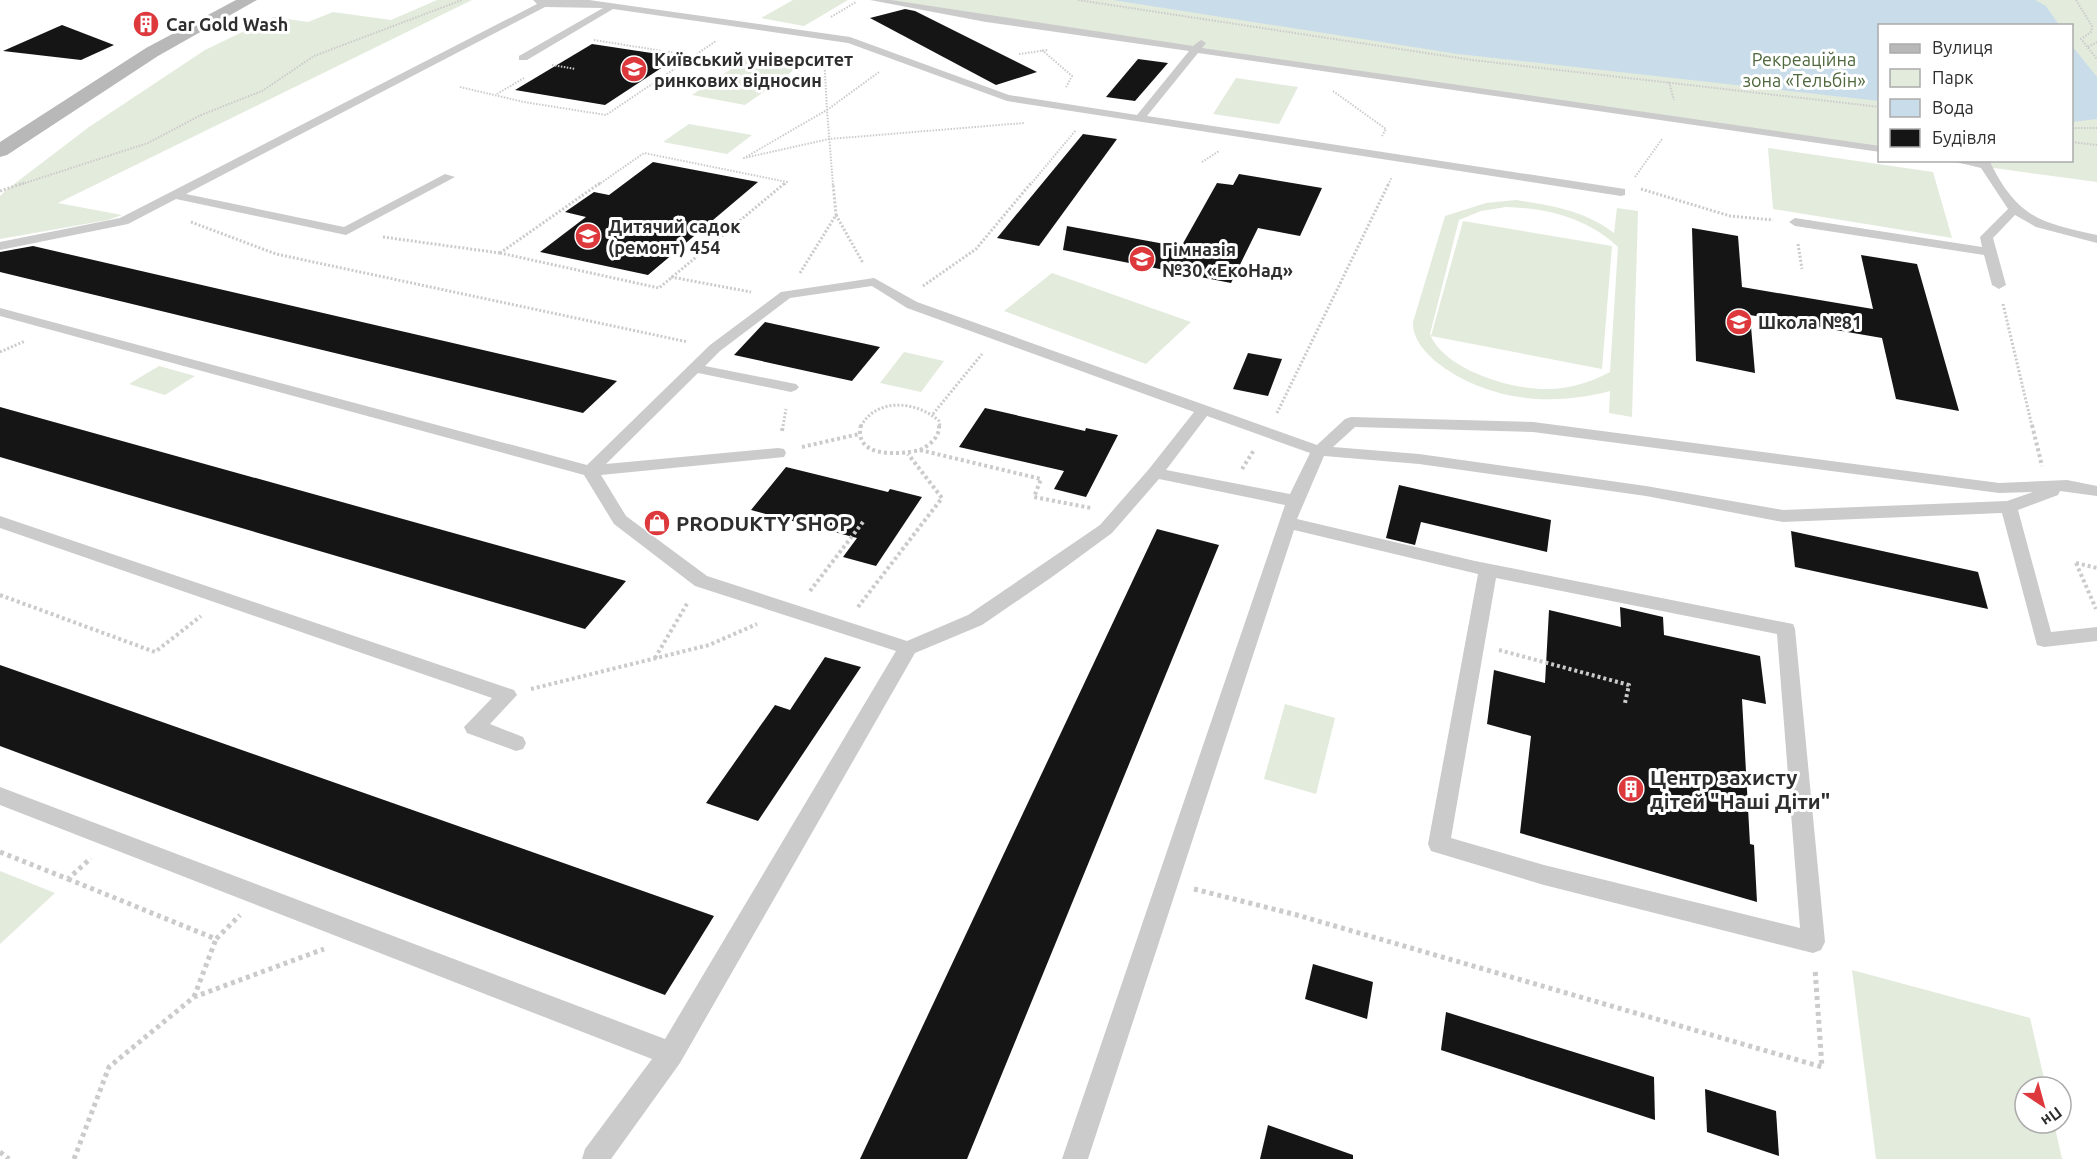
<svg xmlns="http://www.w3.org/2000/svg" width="2097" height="1159" font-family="Ubuntu,sans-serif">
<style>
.green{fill:#e3ebdc;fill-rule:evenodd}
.water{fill:#c9dcea}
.building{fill:#151515}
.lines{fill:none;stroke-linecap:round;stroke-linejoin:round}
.path-far3{stroke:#cbcbcb;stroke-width:2;stroke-dasharray:1.5 1.5;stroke-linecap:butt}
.path-far2{stroke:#cbcbcb;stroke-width:3;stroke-dasharray:2 2;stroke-linecap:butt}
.path-far1{stroke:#cbcbcb;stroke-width:4;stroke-dasharray:3 3;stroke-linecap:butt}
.path{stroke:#cbcbcb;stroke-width:5;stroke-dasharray:4 4;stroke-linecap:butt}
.lane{fill:#cbcbcb;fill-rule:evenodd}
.secondary{fill:#b8b8b8;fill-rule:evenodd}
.labels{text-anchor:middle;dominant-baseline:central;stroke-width:6;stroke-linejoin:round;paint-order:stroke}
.far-poi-label{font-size:18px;font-weight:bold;fill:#2e2e2e;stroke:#fff;text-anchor:start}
.far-park-label{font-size:18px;fill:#4f683d;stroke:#fff}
.poi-label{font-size:21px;font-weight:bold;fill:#2e2e2e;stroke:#fff;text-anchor:start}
</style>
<rect width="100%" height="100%" fill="#fff"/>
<!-- green -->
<g class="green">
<path d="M437,0H472L58,203L122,215L108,220L0,239V196L5,191L89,127L205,50L274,17L308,22L333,12L391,20Z"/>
<path d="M793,0H848L804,26L761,18Z"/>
<path d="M878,0H2097V182L1942,161L2072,160V26H1880L1879,151Z"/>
<path d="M755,53L805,62L745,105L692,95Z"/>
<path d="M1236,78L1298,87L1279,124L1213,114Z"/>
<path d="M689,124L752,135L727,154L663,142Z"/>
<path d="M1768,148L1933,172L1952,238L1773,209Z"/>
<path d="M1516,200C1551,205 1586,211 1614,233L1617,208L1638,211L1632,417L1609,413L1610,391C1549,407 1486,401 1435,361C1424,351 1412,338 1413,322L1445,216L1486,203ZM1506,207C1546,208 1588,218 1618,247L1610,372C1591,382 1570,389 1548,389C1512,390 1444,370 1430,334L1459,220L1481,211Z"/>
<path d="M1463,221L1612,246L1602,369L1431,336Z"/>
<path d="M1052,273L1191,322L1146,364L1004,311Z"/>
<path d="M904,352L944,361L921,392L880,383Z"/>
<path d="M159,366L195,376L165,395L129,384Z"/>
<path d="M1285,704L1335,718L1316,794L1264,779Z"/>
<path d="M0,871L55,893L0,944Z"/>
<path d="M1852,970L2030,1018L2046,1087H2025V1123H2054L2062,1159H1876Z"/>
</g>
<!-- water -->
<g class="water">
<path d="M1113,0H2035L2046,6L2059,25L1880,26L1879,101L1458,54Z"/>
<path d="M2072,46L2097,77V119L2072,122Z"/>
</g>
<!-- building -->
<g class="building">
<path d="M905,9L915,11L1037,72L996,85L870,18Z"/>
<path d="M62,25L114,45L81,60L3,51Z"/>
<path d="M592,44L678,57L605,105L515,90Z"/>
<path d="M1138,59L1168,63L1135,101L1106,97Z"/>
<path d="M1083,134L1117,139L1039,246L997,238Z"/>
<path d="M653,162L758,182L648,275L540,252L586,217L565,212L594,192L609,195Z"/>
<path d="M1239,174L1322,188L1300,236L1258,228L1231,283L1063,250L1067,226L1181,247L1217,183L1233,185Z"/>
<path d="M1692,228L1738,236L1742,287L1873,309L1861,255L1917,264L1959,411L1896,399L1882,338L1750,315L1755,373L1696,361Z"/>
<path d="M33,246L617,381L583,413L0,272V252Z"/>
<path d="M765,322L880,347L852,381L734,355Z"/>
<path d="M1248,353L1282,359L1268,396L1233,389Z"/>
<path d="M0,407L626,581L585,629L0,457Z"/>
<path d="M985,408L1085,431L1086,428L1118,435L1086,497L1054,489L1064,471L959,447Z"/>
<path d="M786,467L888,492L890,489L922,497L876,566L843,557L857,538L751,510Z"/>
<path d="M1399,485L1551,520L1547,552L1421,522L1415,545L1386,538Z"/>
<path d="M1157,529L1219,545L967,1159H860Z"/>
<path d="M1791,531L1978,572L1988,609L1795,567Z"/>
<path d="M1620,607L1663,617L1664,635L1760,656L1766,704L1742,699L1750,844L1754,845L1757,902L1520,833L1531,736L1487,724L1494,670L1545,683L1549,610L1621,627Z"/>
<path d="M825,657L861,667L758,821L706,803L775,705L790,710Z"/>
<path d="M0,665L714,916L665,995L0,746Z"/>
<path d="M1313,964L1373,982L1367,1019L1305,999Z"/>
<path d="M1446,1012L1654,1077L1655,1120L1441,1050Z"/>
<path d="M1705,1089L1776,1111L1779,1156L1707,1132Z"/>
<path d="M1268,1125L1353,1155V1159H1260Z"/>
</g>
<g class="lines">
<!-- path-far3 -->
<g class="path-far3">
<path d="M1078,0L1472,60L1880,107"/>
<path d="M2076,0L2092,26L2091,32L2081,39L2097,59"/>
<path d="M831,17L856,2"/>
<path d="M594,40L694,56"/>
<path d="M2088,47L2097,42"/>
<path d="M1042,50L1072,76L1066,87"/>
<path d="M1019,54L1048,50"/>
<path d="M824,55L827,110L744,158L829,139L1024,123"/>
<path d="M552,65L575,69"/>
<path d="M1669,82L1674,100"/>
<path d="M460,87L524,102L606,115L716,41"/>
<path d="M1333,91L1386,129L1382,136"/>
<path d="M497,94L524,78"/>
<path d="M2072,128H2097"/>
<path d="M2072,142L2097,145"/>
<path d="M1202,162L1219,151"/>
<path d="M1635,177L1662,139"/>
<path d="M19,185L148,143L201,115L262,91L314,56L462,0"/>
<path d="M598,185L644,153L787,182L784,185"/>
<path d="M833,185L827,110L879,72"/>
<path d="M1030,185L1076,130"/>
<path d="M1388,185L1392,177"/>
</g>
<!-- path-far2 -->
<g class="path-far2">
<path d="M1641,189L1730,216L1773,220"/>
<path d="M0,191L24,183"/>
<path d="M836,215L863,263"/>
<path d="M191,222L276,254L688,342"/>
<path d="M383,237L500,253"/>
<path d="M1798,244L1802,269"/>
<path d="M500,253L659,288L785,183"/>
<path d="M500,253L600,183"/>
<path d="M800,273L836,215L833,183"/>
<path d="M671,277L751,292"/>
<path d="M923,286L976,249L1031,183"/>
<path d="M2003,304L2032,426"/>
<path d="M0,352L25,341"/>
<path d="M1277,413L1389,183"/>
<path d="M933,414L982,354"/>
<path d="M783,426L786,409"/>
<path d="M861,426C877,397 917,401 939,421L940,426"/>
</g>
<!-- path-far1 -->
<g class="path-far1">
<path d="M861,425C853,458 898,455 920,450"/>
<path d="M2032,425L2042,466"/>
<path d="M782,431L783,425"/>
<path d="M802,447L859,434"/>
<path d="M920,450L1041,479L1034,497L1091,508"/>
<path d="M920,450C930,445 940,437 939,425"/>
<path d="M1242,469L1254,450"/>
<path d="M2076,563L2096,609"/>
<path d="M2076,563L2097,568"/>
<path d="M810,591L863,522"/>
<path d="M0,595L155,652L201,616"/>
<path d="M858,607L942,498L908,454"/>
<path d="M1499,650L1629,685L1625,703"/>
<path d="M655,658L688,602"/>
<path d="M531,689L709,645L757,624"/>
</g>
<!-- path -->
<g class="path">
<path d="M0,852L68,879L91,858"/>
<path d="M68,879L216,939L240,915"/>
<path d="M1194,889L1297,915L1822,1067L1815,969"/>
<path d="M194,997L216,939"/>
<path d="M0,1152L9,1159"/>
<path d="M74,1159L109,1067L194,997L324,949"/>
</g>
<!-- lane -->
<g class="lane">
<path d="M533,0H589L850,37L1009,95L1137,115L1189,51L986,22L870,0H891L1193,46L1201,40L1206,43L1202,48L1880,146V152L1198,53L1147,116L1625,189V195L1621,196L1007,101L848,43L613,9L527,60H519V56L603,8L545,7L186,194L344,227L445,174L455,177L346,235L176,199L128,224L0,250V242L120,218L537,4Z"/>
<path d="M1948,160H1989C2017,217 2038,222 2097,235V243L2036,227L2015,215L1993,238L2006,285L1999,289L1992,285L1984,255L1795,226L1789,222L1795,218L1982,247L1980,237L2008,209L1981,168Z"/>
<path d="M874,278L917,302L1317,445L1345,419L1351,417L1533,422L1999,483L2067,480L2097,486V496L2060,491L2058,495L2018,510L2051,632L2097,627V641L2044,647L2037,645L2002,513L1783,522L1646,496L1419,464L1324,456L1297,519L1475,561L1793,624L1795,629L1825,942L1821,950L1813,953L1544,885L1431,851L1428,844L1478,574L1294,530L1088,1159H1062L1285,505L1159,479L1112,533L1052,577L982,625L915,653L680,1063L611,1159H582L585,1149L652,1059L0,805V787L665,1039L896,651L695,586L614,524L584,475L0,316V308L587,465L710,345L781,292ZM872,286L907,308L1194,412L1149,469L1100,525L968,615L907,641L707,576L626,516L601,475L784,457L786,453L784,449L778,448L606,464L698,373L791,392L796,390L799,387L796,384L705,366L720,351L790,298ZM1207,416L1310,453L1290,494L1166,470ZM1355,427L1533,432L1999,493L2033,492L2007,501L1783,510L1646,486L1419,454L1333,447ZM1496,578L1777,634L1800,928L1544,865L1451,838Z"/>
<path d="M0,516L514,690L517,695L490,724L523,737L526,743L523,749L516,751L467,733L464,727L492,698L0,528Z"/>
</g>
<!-- secondary -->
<path class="secondary" d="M236,0H257L158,56L7,155L0,157V142L146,48Z"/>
</g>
<!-- icons -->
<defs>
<symbol id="building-disc" viewBox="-11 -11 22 22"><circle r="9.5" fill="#dd383c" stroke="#fff"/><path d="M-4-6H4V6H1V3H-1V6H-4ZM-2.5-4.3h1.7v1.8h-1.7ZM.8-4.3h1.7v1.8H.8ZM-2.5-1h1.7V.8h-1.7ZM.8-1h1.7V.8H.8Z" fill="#fff"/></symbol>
<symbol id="university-disc" viewBox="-11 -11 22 22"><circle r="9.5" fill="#dd383c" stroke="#fff"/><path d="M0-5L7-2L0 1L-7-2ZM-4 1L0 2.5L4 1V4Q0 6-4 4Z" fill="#fff"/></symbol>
<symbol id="school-disc" viewBox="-11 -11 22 22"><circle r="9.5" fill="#dd383c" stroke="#fff"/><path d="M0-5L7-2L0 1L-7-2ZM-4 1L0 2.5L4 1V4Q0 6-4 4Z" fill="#fff"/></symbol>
<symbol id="shop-disc" viewBox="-11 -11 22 22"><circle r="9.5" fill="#dd383c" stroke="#fff"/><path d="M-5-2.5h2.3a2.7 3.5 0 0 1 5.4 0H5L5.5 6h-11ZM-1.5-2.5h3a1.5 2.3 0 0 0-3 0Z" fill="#fff"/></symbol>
</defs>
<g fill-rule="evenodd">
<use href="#building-disc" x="131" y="9" width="30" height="30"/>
<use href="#university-disc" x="619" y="54" width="30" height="30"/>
<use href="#school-disc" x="573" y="221" width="30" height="30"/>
<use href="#school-disc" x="1127" y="244" width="30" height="30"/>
<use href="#school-disc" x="1724" y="307" width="30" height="30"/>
<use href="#shop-disc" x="642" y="508" width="30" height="30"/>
<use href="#building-disc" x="1616" y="774" width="30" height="30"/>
</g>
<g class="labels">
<!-- far-poi labels -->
<g class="far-poi-label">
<text x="166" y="24">Car Gold Wash</text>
<text x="654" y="59">Київський університет<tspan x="654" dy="21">ринкових відносин</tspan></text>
<text x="608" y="226">Дитячий садок<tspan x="608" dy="21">(ремонт) 454</tspan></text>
<text x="1162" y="249">Гімназія<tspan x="1162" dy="21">№30 «ЕкоНад»</tspan></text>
<text x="1758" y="322">Школа №81</text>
</g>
<!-- far-park labels -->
<g class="far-park-label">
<text x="1804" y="59">Рекреаційна<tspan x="1804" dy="21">зона «Тельбін»</tspan></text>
</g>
<!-- poi labels -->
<g class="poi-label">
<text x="676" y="523">PRODUKTY SHOP</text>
<text x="1650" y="777">Центр захисту<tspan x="1650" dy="24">дітей "Наші Діти"</tspan></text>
</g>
</g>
<!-- legend -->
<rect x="1878" y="24" width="195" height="138" fill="#ffffff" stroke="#ababab" stroke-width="1.5"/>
<rect x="1890" y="44" width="30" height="9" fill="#b8b8b8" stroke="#ababab" stroke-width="1.5"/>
<text x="1932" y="54" font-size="18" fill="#2e2e2e">Вулиця</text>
<rect x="1890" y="69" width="30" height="18" fill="#e3ebdc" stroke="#ababab" stroke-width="1.5"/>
<text x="1932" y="84" font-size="18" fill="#2e2e2e">Парк</text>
<rect x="1890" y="99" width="30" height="18" fill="#c9dcea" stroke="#ababab" stroke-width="1.5"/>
<text x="1932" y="114" font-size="18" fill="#2e2e2e">Вода</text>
<rect x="1890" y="129" width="30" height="18" fill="#151515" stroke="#ababab" stroke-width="1.5"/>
<text x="1932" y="144" font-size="18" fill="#2e2e2e">Будівля</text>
<!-- north arrow -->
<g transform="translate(2043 1105) rotate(144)"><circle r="28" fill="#ffffff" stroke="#ababab" stroke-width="1.5"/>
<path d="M0-4.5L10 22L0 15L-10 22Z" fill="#dd383c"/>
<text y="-9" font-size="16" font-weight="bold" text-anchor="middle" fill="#2e2e2e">Пн</text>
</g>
</svg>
